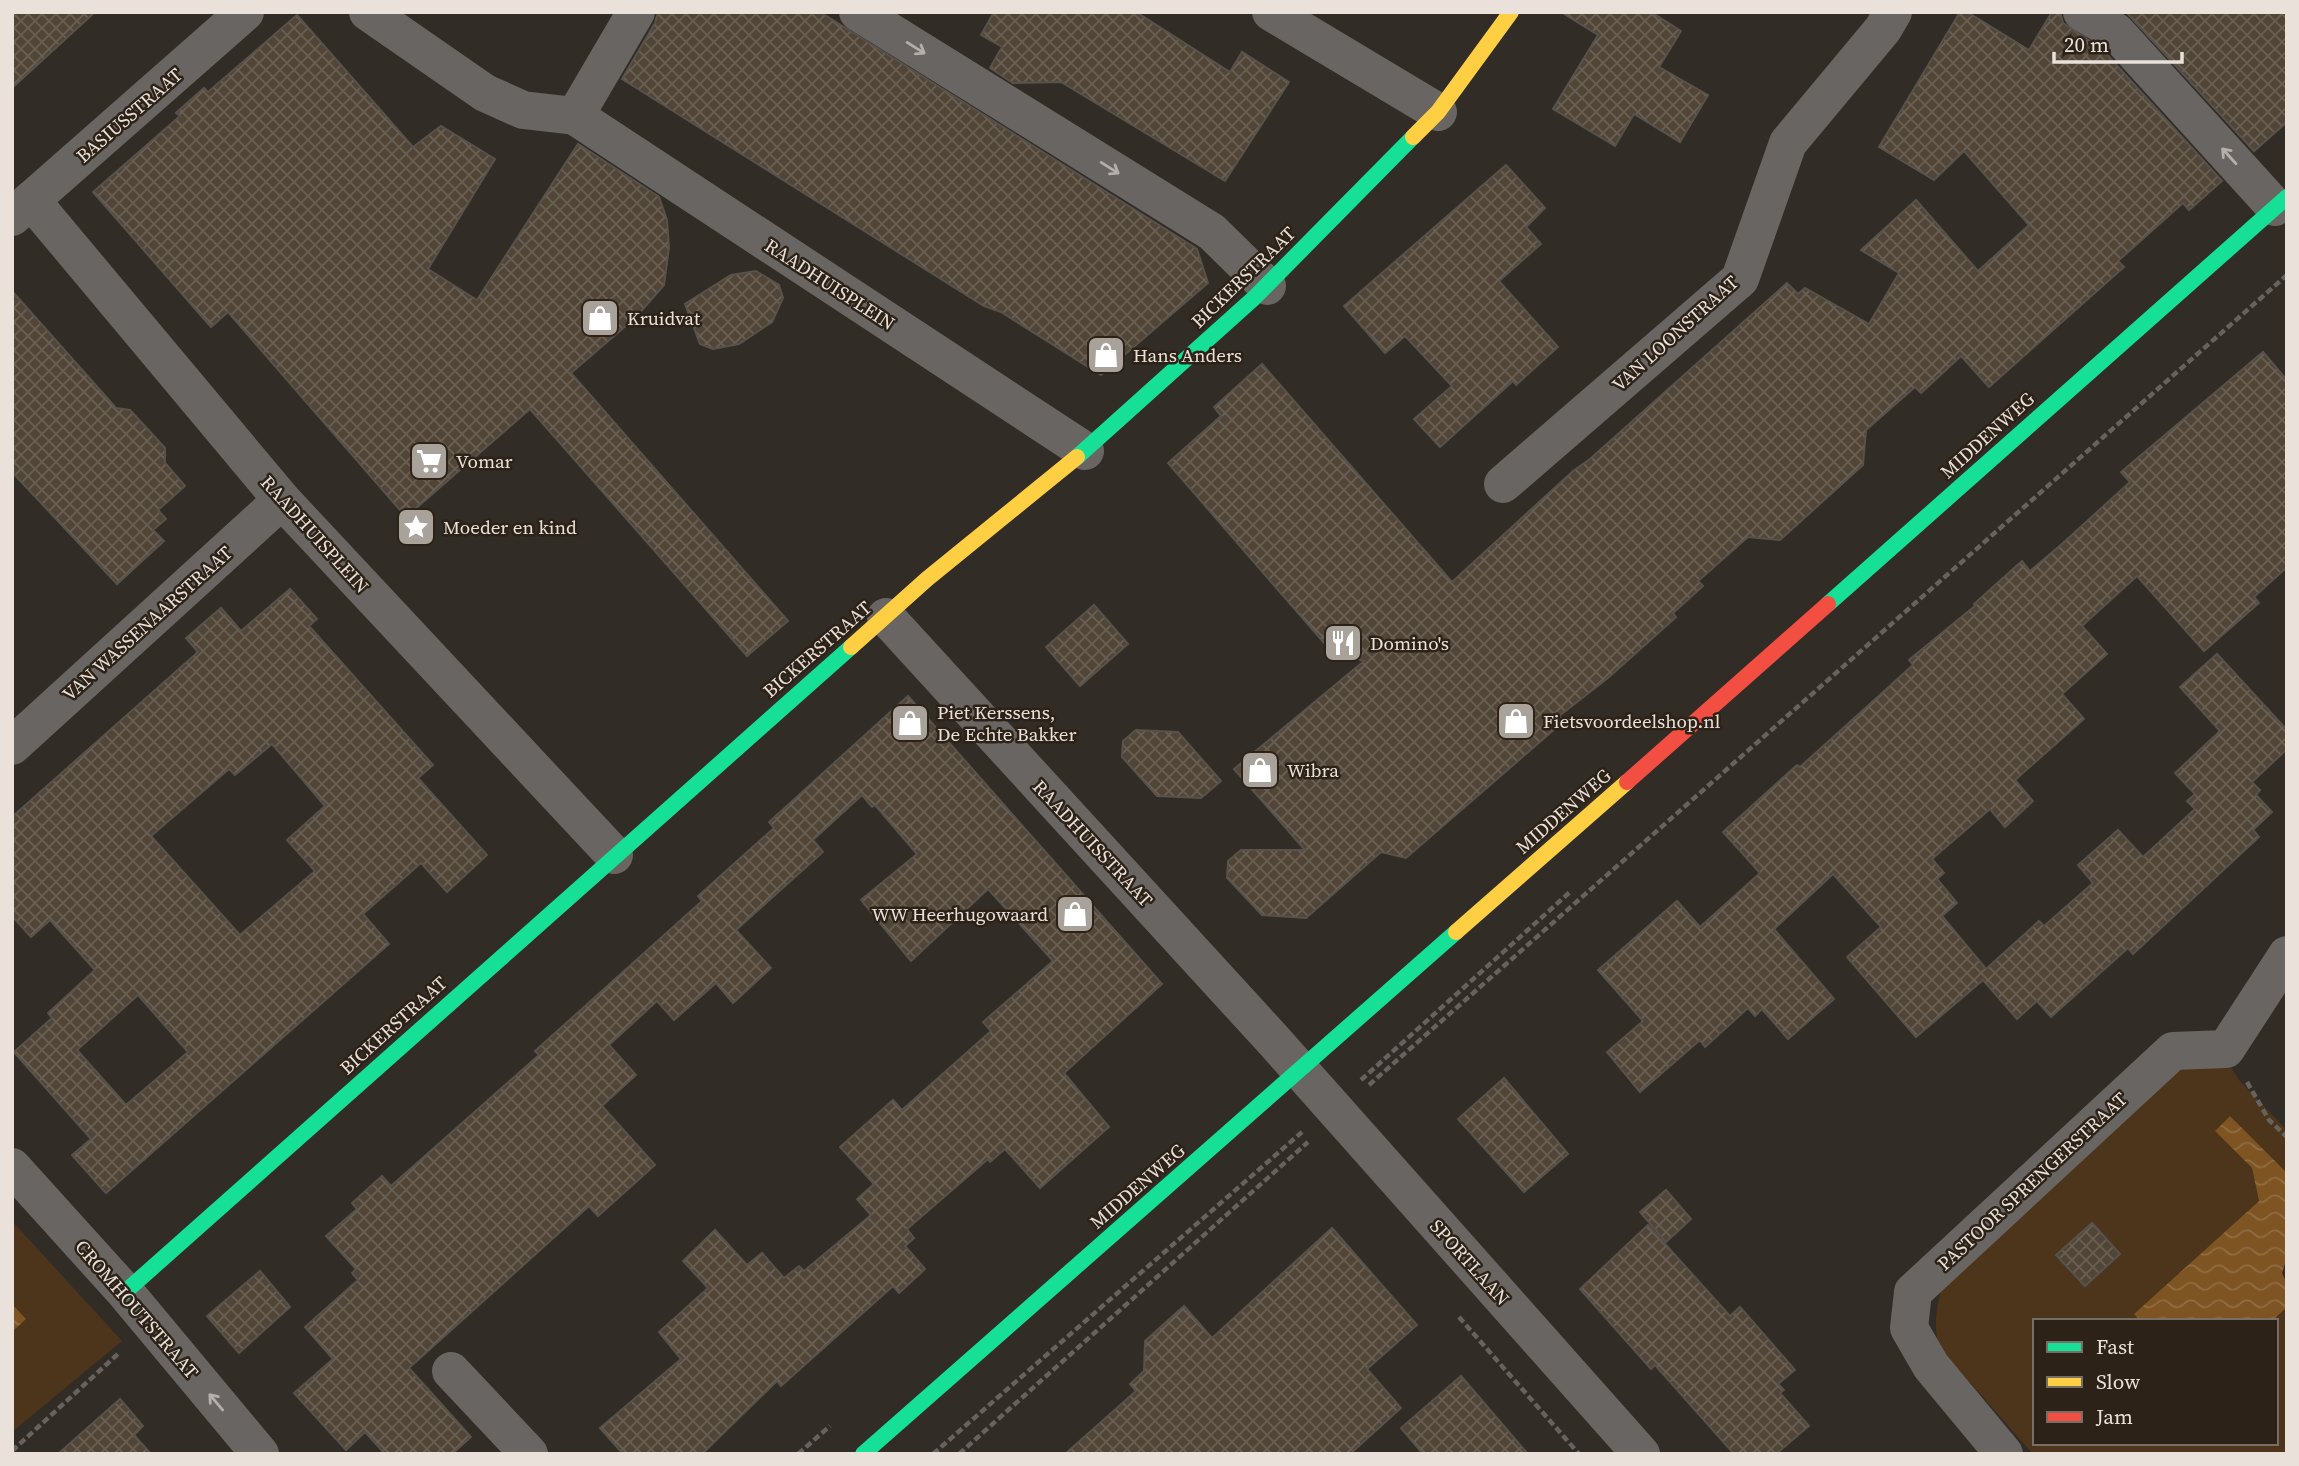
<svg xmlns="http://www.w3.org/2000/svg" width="2299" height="1466" font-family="'Source Serif 4',serif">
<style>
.grass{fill:#4c351b}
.water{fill:url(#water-waves)}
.building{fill:url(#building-cross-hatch);stroke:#57524c;stroke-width:2;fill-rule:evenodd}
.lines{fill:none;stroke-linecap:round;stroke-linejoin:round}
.path{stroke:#66625f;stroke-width:4.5;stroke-dasharray:7 3.5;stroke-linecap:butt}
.street{stroke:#686562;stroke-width:38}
.fast{stroke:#16e098;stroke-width:16}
.slow{stroke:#ffcf43;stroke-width:16}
.jam{stroke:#f24e42;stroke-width:16}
.oneway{stroke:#b5afaa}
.labels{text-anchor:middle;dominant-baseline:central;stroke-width:5;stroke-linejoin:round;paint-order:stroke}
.street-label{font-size:19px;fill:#e9e1da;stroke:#2d2217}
.poi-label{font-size:19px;fill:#e9e1da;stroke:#2d2217;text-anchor:start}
</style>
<defs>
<pattern id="water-waves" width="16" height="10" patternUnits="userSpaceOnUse" patternTransform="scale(1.75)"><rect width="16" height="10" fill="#7e5422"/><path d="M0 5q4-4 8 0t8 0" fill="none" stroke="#906c42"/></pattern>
<pattern id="building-cross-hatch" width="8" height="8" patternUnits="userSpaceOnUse" patternTransform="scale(1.75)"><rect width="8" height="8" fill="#504537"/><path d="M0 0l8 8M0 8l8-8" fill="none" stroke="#696053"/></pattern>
</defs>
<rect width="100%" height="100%" fill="#322c26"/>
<!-- grass -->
<g class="grass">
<path d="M2226,1059L2239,1080L2287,1130V1173L2230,1116L2215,1131L2252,1168L2259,1201L2134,1314L2140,1321H2035V1443H2276V1321H2272L2287,1307V1454H2033L1939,1347C1932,1320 1938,1299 1947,1273L2152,1067Z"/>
<path d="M12,1221L122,1341L12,1432V1332L26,1319L12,1304Z"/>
</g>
<!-- water -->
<g class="water">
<path d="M2230,1116L2287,1173V1258L2282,1273L2287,1284V1307L2272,1321H2140L2134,1314L2259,1201L2252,1168L2215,1131Z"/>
<path d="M12,1304L26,1319L12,1332Z"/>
</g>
<!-- building -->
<g class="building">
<path d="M12,12H95L12,88Z"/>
<path d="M658,12H820L1197,249L1208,283L1101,375L1001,312L984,306L622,79L655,23Z"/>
<path d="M994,12H1136L1230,72L1242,52L1289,82L1225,181L1061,82L1013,83L990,68L1002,47L981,35Z"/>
<path d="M1561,12H1651L1681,31L1659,67L1708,95L1680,142L1634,114L1615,146L1553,109L1598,35Z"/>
<path d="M1960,12H1967L2029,50L2052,12H2060L2063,23L2102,49L2222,181L2189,210L2183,203L2118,261L2124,267L1989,387L1961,356L1921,393L1915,387L1866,430L1863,465L1780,540L1748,537L1698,581L1703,586L1673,613L1676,617L1608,678L1559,716L1564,721L1406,858L1381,852L1306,918L1262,915L1227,878L1228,861L1241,850H1305L1234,769L1364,661L1331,651L1168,463L1221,416L1214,407L1262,364L1452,582L1573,471L1590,459L1787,283L1798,294L1805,288L1869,324L1899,273L1861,250L1916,200L1978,271L2029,225L1964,151L1934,180L1879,147Z"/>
<path d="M2126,12H2287V122L2254,151Z"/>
<path d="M297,15L413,147L441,126L495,159L428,269L477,300L578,144L659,197L667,220L669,247L664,285L636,317L571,373L788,621L747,656L530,409L406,517L228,312L211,327L93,192L180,116L176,113L204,88L208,92Z"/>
<path d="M1506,165L1545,208L1526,227L1541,244L1499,281L1558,347L1516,385L1513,381L1440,447L1414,419L1452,386L1405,336L1385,353L1344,306Z"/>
<path d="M756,271L779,285L783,298L772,322L739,344L713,349L700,344L685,304L731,275Z"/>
<path d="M12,291L116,408L130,410L165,448V463L185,486L158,510L166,519L153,530L164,541L117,584L12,472Z"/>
<path d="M2263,352L2287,380V567L2254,597L2259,603L2204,651L2137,576L2082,626L2107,654L2062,694L2084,719L2015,780L2033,801L2005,827L1990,809L1932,859L1944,873L1937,879L1957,903L1942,916L1986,969L2039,921L2044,926L2093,883L2078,865L2118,830L2143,857L2195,809L2187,801L2195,794L2175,773L2220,731L2180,687L2217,654L2287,730V749L2252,782L2260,790L2256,795L2272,812L2253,830L2259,837L2133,954L2128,948L2051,1017L2037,1001L2017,1019L1983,980L1916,1037L1847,957L1881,927L1833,874L1774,929L1834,999L1788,1039L1762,1009L1755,1016L1748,1008L1705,1047L1700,1040L1640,1092L1607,1052L1643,1021L1598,970L1677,901L1700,927L1760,873L1723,832L1797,765L1800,767L1913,665L1909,660L1976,605L1974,604L2022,561L2030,571L2063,543L2130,482L2121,472Z"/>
<path d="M290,589L317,619L309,626L433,765L418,778L487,855L447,892L421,863L363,914L389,944L106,1193L72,1155L91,1139L14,1052L52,1018L48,1013L95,970L50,920L31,937L12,916V817L198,652L186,638L221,608L241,631ZM272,744L325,806L287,840L315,871L240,935L151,836L229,769L235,775ZM138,995L188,1052L126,1105L77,1050Z"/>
<path d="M1094,605L1128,644L1080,686L1046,647Z"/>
<path d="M908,696L1162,984L1064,1073L1109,1127L1040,1188L1005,1149L990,1162L988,1159L907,1229L914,1238L905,1246L925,1269L899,1293L893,1286L781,1386L777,1381L702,1454H623L600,1428L681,1359L659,1332L708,1288L683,1261L715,1230L747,1265L762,1253L784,1278L799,1266L804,1271L871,1215L857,1199L874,1184L840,1147L893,1100L902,1110L991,1031L983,1022L1053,961L988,889L911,961L861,900L917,854L875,805L872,807L862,795L813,840L823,852L736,930L771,968L733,1003L716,983L674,1020L657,1001L609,1045L636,1075L602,1106L655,1165L598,1216L589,1206L409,1368L471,1437L452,1454H385L365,1432L346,1450L294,1393L333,1359L305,1327L358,1280L352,1273L356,1269L326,1236L357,1209L352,1203L382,1176L391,1186L539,1055L535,1051L702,901L698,896L774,828L769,822Z"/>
<path d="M1136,730L1178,732L1221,781L1201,798L1157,796L1122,757L1123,741Z"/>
<path d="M1504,1078L1568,1154L1524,1192L1458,1119Z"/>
<path d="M1666,1190L1691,1219L1666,1242L1640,1212Z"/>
<path d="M2092,1223L2120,1254L2085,1286L2056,1255Z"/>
<path d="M1648,1225L1730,1316L1740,1307L1795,1370L1778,1384L1784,1390L1780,1393L1809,1426L1776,1454H1734L1655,1365L1651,1369L1580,1289Z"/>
<path d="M1332,1228L1417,1325L1367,1369L1401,1408L1350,1454H1065L1136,1391L1130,1384L1144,1371L1145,1341L1184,1306L1212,1338Z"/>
<path d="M260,1271L290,1307L239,1353L207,1316Z"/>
<path d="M1461,1376L1528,1454H1423L1401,1428Z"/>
<path d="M120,1399L143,1426L134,1435L151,1454H58Z"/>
</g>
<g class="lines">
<!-- path -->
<g class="path">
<path d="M1361,1080L1570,892"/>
<path d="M2247,1082L2269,1120L2287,1137"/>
<path d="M1369,1085L2287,275"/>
<path d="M1459,1317L1579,1454"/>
<path d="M12,1451L120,1352"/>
<path d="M798,1454L830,1426"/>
<path d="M933,1454L1302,1132"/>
<path d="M959,1454L1308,1142"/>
</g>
<!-- street -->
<g class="street">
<path d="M368,12L485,93L523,110L575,116L1085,451"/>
<path d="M858,12L1212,232L1267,286"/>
<path d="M1271,12L1438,112"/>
<path d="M2082,12L2116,32L2275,207"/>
<path d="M575,116L636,12"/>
<path d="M31,200L282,500L614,855"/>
<path d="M12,217L245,12"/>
<path d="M1503,484L1740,279L1788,143L1883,29L1893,12"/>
<path d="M886,617L1275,1042L1641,1454"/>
<path d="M12,746L282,500"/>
<path d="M12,1167L125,1292L260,1454"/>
<path d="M451,1371L529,1454"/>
<path d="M2004,1454L1931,1366L1909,1328L1913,1292L2173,1051L2226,1049L2287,955"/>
</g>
<!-- fast -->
<g class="fast">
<path d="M1077,457L1254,298L1413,137"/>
<path d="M1828,604L2287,197"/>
<path d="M125,1292L851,647"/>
<path d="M863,1454L1456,932"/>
</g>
<!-- slow -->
<g class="slow">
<path d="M1413,137L1438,112L1511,12"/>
<path d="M851,647L927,579L1077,457"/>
<path d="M1456,932L1627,782"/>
</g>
<!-- jam -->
<path class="jam" d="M1627,782L1828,604"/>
</g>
<!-- one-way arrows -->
<defs><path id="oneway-shaft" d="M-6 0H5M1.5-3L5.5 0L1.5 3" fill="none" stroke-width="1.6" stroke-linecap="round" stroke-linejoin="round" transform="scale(1.75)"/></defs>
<g class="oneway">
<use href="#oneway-shaft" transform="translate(916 48) rotate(32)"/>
<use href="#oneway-shaft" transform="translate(2229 156) rotate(-132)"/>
<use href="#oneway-shaft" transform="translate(1110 168) rotate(32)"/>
<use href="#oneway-shaft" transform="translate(216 1402) rotate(-130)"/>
</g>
<!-- icons -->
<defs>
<symbol id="shop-square" viewBox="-11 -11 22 22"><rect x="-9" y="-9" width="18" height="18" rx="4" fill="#a9a29b" stroke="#2d2217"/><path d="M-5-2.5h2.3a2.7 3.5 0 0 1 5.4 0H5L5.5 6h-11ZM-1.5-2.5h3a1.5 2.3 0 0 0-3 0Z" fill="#fff"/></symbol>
<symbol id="supermarket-square" viewBox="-11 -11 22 22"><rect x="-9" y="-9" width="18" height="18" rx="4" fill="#a9a29b" stroke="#2d2217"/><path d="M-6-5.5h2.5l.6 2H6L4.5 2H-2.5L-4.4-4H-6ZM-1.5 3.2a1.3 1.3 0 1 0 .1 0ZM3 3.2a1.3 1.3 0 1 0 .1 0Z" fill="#fff"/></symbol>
<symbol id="sight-square" viewBox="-11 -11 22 22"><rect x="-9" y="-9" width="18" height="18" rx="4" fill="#a9a29b" stroke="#2d2217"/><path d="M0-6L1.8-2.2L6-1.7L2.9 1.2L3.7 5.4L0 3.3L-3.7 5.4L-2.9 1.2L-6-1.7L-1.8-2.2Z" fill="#fff"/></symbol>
<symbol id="restaurant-square" viewBox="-11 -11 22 22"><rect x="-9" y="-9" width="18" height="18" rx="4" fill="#a9a29b" stroke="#2d2217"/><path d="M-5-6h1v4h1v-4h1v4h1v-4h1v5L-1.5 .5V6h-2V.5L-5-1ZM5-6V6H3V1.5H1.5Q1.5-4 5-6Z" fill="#fff"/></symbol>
</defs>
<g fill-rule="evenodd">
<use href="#shop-square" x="578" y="296" width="44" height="44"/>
<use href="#shop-square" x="1084" y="333" width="44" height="44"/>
<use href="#supermarket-square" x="407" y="439" width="44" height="44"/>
<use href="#sight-square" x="394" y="505" width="44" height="44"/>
<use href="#restaurant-square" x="1321" y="621" width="44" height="44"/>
<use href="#shop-square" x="1494" y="699" width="44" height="44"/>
<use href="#shop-square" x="888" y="701" width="44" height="44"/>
<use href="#shop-square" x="1238" y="748" width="44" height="44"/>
<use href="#shop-square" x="1053" y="892" width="44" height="44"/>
</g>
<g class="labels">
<!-- street labels -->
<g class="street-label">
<text transform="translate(129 115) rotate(-41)">BASIUSSTRAAT</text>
<text transform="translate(1243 277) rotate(-44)">BICKERSTRAAT</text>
<text transform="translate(830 284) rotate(33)">RAADHUISPLEIN</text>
<text transform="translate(1675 333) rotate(-42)">VAN LOONSTRAAT</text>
<text transform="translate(1987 435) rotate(-42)">MIDDENWEG</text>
<text transform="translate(315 534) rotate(48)">RAADHUISPLEIN</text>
<text transform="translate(147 623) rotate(-42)">VAN WASSENAARSTRAAT</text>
<text transform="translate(817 649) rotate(-41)">BICKERSTRAAT</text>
<text transform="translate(1563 811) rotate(-41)">MIDDENWEG</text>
<text transform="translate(1093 843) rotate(47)">RAADHUISSTRAAT</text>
<text transform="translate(393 1025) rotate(-42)">BICKERSTRAAT</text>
<text transform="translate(2032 1181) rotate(-43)">PASTOOR SPRENGERSTRAAT</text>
<text transform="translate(1137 1186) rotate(-41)">MIDDENWEG</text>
<text transform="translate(1470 1262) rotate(48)">SPORTLAAN</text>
<text transform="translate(137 1309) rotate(49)">CROMHOUTSTRAAT</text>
</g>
<!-- poi labels -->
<g class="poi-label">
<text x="627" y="318">Kruidvat</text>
<text x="1133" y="355">Hans Anders</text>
<text x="456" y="461">Vomar</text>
<text x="443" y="527">Moeder en kind</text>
<text x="1370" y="643">Domino's</text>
<text x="937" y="712">Piet Kerssens,<tspan x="937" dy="22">De Echte Bakker</tspan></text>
<text x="1543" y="721">Fietsvoordeelshop.nl</text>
<text x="1287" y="770">Wibra</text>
<text x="1048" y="914" text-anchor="end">WW Heerhugowaard</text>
</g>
</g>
<!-- border -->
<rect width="2299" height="1466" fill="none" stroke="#e9e1da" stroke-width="28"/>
<!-- legend -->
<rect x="2033" y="1319" width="245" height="126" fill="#2d2217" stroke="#786e65" stroke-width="2"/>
<rect x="2047" y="1342" width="35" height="10" fill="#16e098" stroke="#786e65" stroke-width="2"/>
<text x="2096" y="1354" font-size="21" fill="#e9e1da">Fast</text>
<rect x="2047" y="1377" width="35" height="10" fill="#ffcf43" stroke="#786e65" stroke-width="2"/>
<text x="2096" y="1389" font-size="21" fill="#e9e1da">Slow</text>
<rect x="2047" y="1412" width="35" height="10" fill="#f24e42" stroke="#786e65" stroke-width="2"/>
<text x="2096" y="1424" font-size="21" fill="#e9e1da">Jam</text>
<!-- scale -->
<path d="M2054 52v10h128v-10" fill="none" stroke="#e9e1da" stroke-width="3.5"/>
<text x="2064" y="52" font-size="21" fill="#e9e1da" stroke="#2d2217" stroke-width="5" paint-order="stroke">20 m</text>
</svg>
